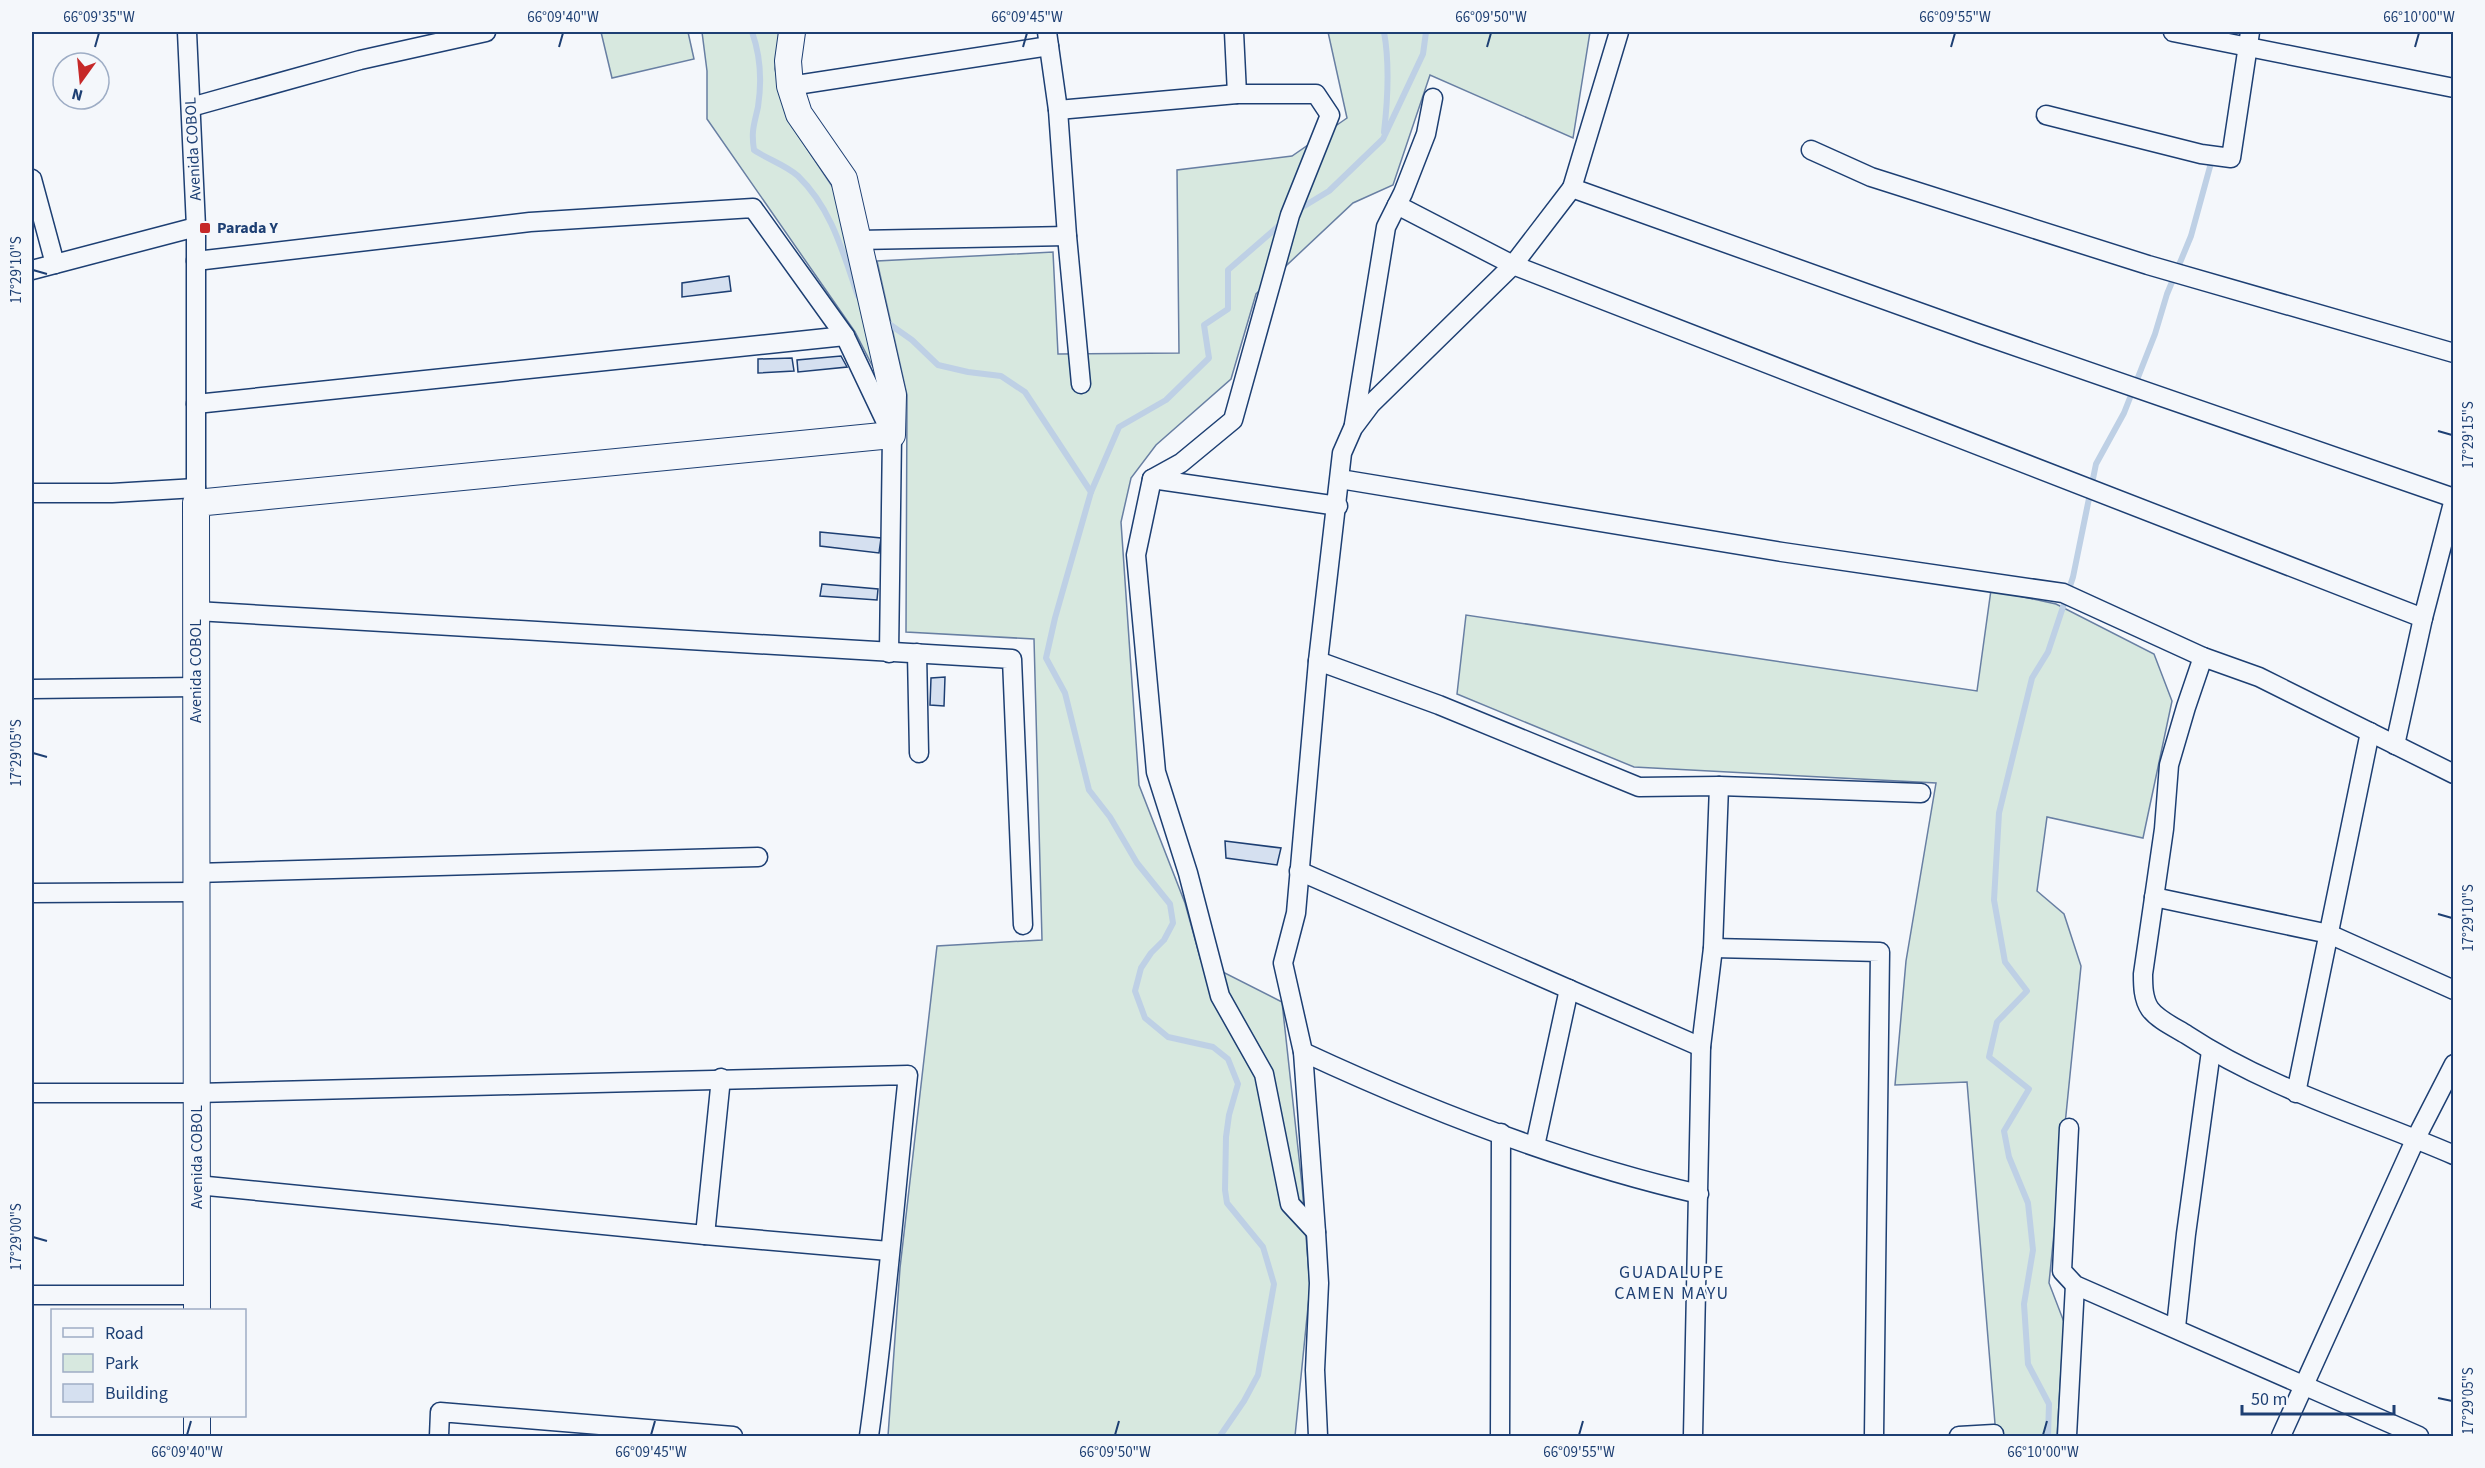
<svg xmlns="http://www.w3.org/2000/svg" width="2485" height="1468" font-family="'Source Sans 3',sans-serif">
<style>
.green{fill:#d7e8df;stroke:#687fa3;stroke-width:1.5}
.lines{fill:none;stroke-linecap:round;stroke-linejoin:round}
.stream{stroke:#bed0e5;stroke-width:6}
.building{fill:#d5e0f0;stroke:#1d3f73;stroke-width:1.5}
.street-casing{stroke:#1d3f73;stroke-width:21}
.secondary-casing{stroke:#1d3f73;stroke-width:28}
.street{stroke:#f4f7fb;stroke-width:18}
.secondary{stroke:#f4f7fb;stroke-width:26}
.ticks{fill:none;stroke:#1d3f73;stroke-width:2}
.poi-dot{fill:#c62828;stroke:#f4f7fb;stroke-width:2}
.labels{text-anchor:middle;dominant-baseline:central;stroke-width:4.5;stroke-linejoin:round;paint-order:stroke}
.street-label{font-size:16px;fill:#1d3f73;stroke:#f4f7fb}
.poi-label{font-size:16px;font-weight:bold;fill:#1d3f73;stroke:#f4f7fb;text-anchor:start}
.neighbourhood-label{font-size:18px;letter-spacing:1.5px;fill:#1d3f73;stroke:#f4f7fb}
.neatline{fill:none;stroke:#1d3f73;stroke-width:2}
.ticks-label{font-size:15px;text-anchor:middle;fill:#1d3f73}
</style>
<rect width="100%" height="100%" fill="#f4f7fb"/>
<!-- green -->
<g class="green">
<path d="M601,32H688L694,59L612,78Z"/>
<path d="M702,32H781L775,69L787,119L834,189L877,375L855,332L707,119V71Z"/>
<path d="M1328,32H1590L1573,138L1430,75L1393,185L1353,203L1256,294L1231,379L1156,445L1131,478L1121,522L1139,785L1185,903L1201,961L1282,1002L1302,1185L1310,1287L1295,1436H888L900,1268L937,946L1042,940L1034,639L906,632L907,395L877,261L1053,252L1058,354L1179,353L1177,170L1292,156L1347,118Z"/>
<path d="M1991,590L2056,604L2154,654L2172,701L2143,838L2047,817L2037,891L2064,914L2081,966L2049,1283L2064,1322L2057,1436H1996L1967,1082L1895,1085L1906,961L1936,783L1634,767L1457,694L1466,615L1977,691Z"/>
</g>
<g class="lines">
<!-- stream -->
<g class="stream">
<path d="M752,32C761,57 762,81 758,107C754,125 751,131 754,150C767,159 786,165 798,176C832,209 843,253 858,296"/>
<path d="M1384,32C1390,65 1388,98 1384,132"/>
<path d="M1296,211L1329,191L1383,139L1423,54L1426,32"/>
<path d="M885,321L912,340L938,365L968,372L1001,376L1025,392L1091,492"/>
<path d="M1220,1436L1244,1401L1258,1375L1274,1284L1263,1247L1227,1203L1225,1190L1226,1137L1229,1115L1238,1084L1228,1059L1213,1047L1168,1037L1145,1018L1135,991L1141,968L1151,953L1164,940L1173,923L1170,904L1137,863L1110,817L1089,790L1065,693L1046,658L1055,618L1091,492L1119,427L1166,400L1209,358L1204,325L1228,309V270L1282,223"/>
<path d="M2048,1436L2049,1404L2028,1364L2024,1304L2033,1250L2028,1203L2009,1157L2004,1131L2029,1089L1989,1057L1997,1022L2027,991L2005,962L1994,900L1999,813L2032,678L2048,652L2073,577L2096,464L2124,413L2155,334L2167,294L2191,236L2211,163"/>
</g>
</g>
<!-- building -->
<g class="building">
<path d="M729,276L731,291L682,297V283Z"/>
<path d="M841,356L847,367L798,372L797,360Z"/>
<path d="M792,358L794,371L758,373V359Z"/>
<path d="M820,532L881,538L879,553L820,546Z"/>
<path d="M822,584L878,589L877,600L820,596Z"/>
<path d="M945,677L944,706L930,705L931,678Z"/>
<path d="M1225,841L1281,848L1277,865L1226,858Z"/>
</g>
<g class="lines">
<defs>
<g id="street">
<path d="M187,32L196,227V503"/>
<path d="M1047,32L1058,110L1067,236L1081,384"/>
<path d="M1234,32L1237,94"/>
<path d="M2173,32L2454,88"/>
<path d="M790,86L1049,46"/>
<path d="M191,107L360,60L486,32"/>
<path d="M1058,110L1237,94H1316L1330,115L1290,215L1233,420L1181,463L1152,479L1136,555L1156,772L1188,873L1220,996L1264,1074L1290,1204L1316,1232"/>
<path d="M2046,115L2201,154L2231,158L2250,32"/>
<path d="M1811,150L1871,177L2148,265L2454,353"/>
<path d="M32,179L55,264"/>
<path d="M1572,188L1619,32"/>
<path d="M1397,205L1513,265L2423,618"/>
<path d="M858,240L1067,236"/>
<path d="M196,261L530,222L753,208L845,336L892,435L889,653"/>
<path d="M32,270L196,227"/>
<path d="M196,404L845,336"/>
<path d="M1354,424L1386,227L1403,193L1426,134L1433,98"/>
<path d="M1152,479L1338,506"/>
<path d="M1340,479L1782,552L2063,593L2203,657L2259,677L2454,774"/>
<path d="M32,493H112L196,488"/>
<path d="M196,611L1012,659L1023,925"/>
<path d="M917,653L919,753"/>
<path d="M2203,657L2186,707L2169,765L2164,829L2143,974C2143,985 2143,999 2150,1009C2158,1020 2176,1028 2187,1035C2269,1089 2364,1116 2454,1155"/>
<path d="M1318,661L1439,705L1639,787L1719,786L1921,793"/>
<path d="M32,689L196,687"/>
<path d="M2395,745L2423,618L2454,499"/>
<path d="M1299,871L1701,1047"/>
<path d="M196,873L758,857"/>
<path d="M32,893L197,892"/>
<path d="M2154,897L2329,934L2454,990"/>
<path d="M1713,948L1880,952L1874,1436"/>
<path d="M1303,1052C1430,1111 1563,1163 1699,1194"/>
<path d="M32,1093H197L908,1075C895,1196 886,1316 869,1436"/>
<path d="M2296,1093L2370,732"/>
<path d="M2069,1128L2062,1271L2075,1285L2419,1436"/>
<path d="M1535,1146L1569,989"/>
<path d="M197,1185L705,1235L889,1251"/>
<path d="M705,1235L721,1078"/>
<path d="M32,1295H197"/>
<path d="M2176,1327L2186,1234L2211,1051"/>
<path d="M439,1436L440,1412L733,1436"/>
<path d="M1318,1436L1315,1370L1319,1283L1316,1232L1303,1052L1283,963L1296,913L1318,661L1342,453L1353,428L1371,404L1513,265L1572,188L1980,334L2454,498"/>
<path d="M1500,1436L1501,1133"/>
<path d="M1693,1436L1701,1047L1713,948L1719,786"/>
<path d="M1959,1436L1994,1434"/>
<path d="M2067,1436L2075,1285"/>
<path d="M2281,1436L2416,1138L2454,1064"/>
</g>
<g id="secondary">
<path d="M197,1310L196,503L892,435L893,395L844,179L799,114L790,86L788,61L792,32"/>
<path d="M197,1416V1436"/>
</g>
</defs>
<!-- street casing -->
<use href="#street" class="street-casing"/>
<!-- secondary casing -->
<use href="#secondary" class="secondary-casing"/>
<!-- street -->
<use href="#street" class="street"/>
<!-- secondary -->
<use href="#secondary" class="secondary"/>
</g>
<!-- ticks -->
<path class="ticks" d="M95,47L99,33M559,47L563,33M1023,47L1027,33M1487,47L1491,33M1951,47L1955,33M2415,47L2419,33M33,270L47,274M2438,431L2452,435M33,753L47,757M2438,914L2452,918M33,1237L47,1241M2438,1398L2452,1401M187,1435L191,1421M651,1435L655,1421M1115,1435L1119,1421M1579,1435L1583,1421M2043,1435L2047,1421"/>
<!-- markers -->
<rect class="poi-dot" x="199" y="222" width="12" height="12" rx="3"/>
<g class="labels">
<!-- street labels -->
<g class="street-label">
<text transform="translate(193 149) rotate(-93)">Avenida COBOL</text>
<text transform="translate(196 671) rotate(-90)">Avenida COBOL</text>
<text transform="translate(197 1157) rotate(-90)">Avenida COBOL</text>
</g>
<!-- poi labels -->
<g class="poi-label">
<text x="217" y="228">Parada Y</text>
</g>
<!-- neighbourhood labels -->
<g class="neighbourhood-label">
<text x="1672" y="1272">GUADALUPE<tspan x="1672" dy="21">CAMEN MAYU</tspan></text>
</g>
</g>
<!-- border -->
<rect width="2485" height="1468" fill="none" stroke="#f4f7fb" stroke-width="66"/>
<!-- legend -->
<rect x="51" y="1309" width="195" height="108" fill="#f4f7fb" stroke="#9eadc5" stroke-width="1.5"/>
<rect x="63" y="1328" width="30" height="9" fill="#f4f7fb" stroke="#9eadc5" stroke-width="1.5"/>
<text x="105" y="1339" font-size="18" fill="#1d3f73">Road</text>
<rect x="63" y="1354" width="30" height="18" fill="#d7e8df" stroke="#9eadc5" stroke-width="1.5"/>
<text x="105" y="1369" font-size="18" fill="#1d3f73">Park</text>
<rect x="63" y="1384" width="30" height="18" fill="#d5e0f0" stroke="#9eadc5" stroke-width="1.5"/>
<text x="105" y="1399" font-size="18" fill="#1d3f73">Building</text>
<!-- north arrow -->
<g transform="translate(81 81) rotate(195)"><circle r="28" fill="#f4f7fb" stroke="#9eadc5" stroke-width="1.5"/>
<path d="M0-4.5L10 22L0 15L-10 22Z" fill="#c62828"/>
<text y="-9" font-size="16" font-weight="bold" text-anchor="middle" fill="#1d3f73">N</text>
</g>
<!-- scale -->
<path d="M2242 1405v9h152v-9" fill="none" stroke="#1d3f73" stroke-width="3"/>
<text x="2251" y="1405" font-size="18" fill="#1d3f73" stroke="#f4f7fb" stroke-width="4.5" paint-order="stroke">50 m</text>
<rect x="33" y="33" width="2419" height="1402" class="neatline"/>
<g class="ticks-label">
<text x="99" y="22">66°09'35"W</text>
<text x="563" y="22">66°09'40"W</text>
<text x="1027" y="22">66°09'45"W</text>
<text x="1491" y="22">66°09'50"W</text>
<text x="1955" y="22">66°09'55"W</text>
<text x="2419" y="22">66°10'00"W</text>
<text transform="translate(16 270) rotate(-90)" y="5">17°29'10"S</text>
<text transform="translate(2468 435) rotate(-90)" y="5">17°29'15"S</text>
<text transform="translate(16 753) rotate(-90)" y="5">17°29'05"S</text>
<text transform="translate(2468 918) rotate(-90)" y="5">17°29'10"S</text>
<text transform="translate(16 1237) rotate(-90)" y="5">17°29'00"S</text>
<text transform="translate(2468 1401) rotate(-90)" y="5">17°29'05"S</text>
<text x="187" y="1457">66°09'40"W</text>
<text x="651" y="1457">66°09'45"W</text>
<text x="1115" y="1457">66°09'50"W</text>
<text x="1579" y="1457">66°09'55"W</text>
<text x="2043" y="1457">66°10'00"W</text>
</g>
</svg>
